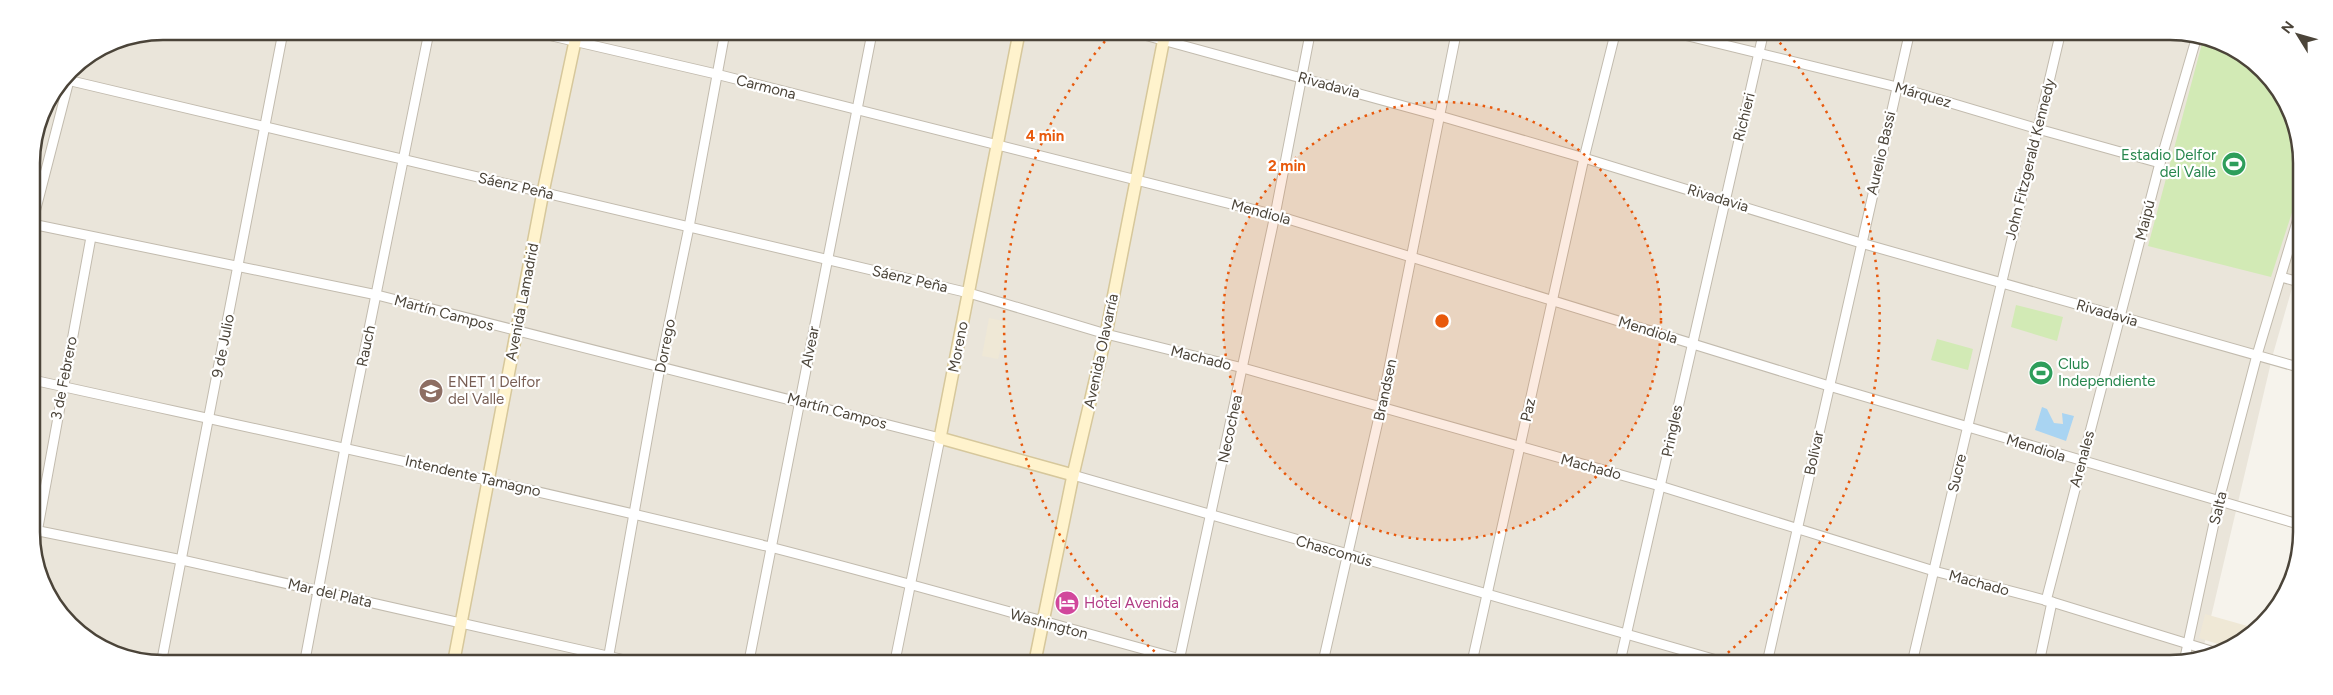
<svg xmlns="http://www.w3.org/2000/svg" width="2333" height="695" font-family="Figtree,sans-serif">
<style>
.residential{fill:#eae5da}
.education{fill:#efe8d6}
.green{fill:#d2eab5}
.water{fill:#a9d4f2}
.lines{fill:none;stroke-linecap:round;stroke-linejoin:round}
.minor-casing{stroke:#c2bbae;stroke-width:11}
.secondary-casing{stroke:#d6c79b;stroke-width:14}
.minor{stroke:#fff;stroke-width:9}
.secondary{stroke:#fff3cd;stroke-width:11}
.ring{fill:none;stroke:#e8590c;stroke-width:2.5;stroke-dasharray:2.5 5}
.labels{text-anchor:middle;dominant-baseline:central;stroke-width:4.5;stroke-linejoin:round;paint-order:stroke}
.street-label{font-size:15px;fill:#4b4439;stroke:#fff}
.leisure-label{font-size:15px;fill:#27864d;stroke:#fff;text-anchor:end}
.education-label{font-size:15px;fill:#785e54;stroke:#fff;text-anchor:start}
.hotel-label{font-size:15px;fill:#b23c85;stroke:#fff;text-anchor:start}
.rim{fill:none;stroke:#4b4439;stroke-width:2.5}
.centre{fill:#e8590c;stroke:#fff;stroke-width:2.5}
.ring-label{font-size:15px;text-anchor:middle;font-weight:bold;fill:#e8590c;stroke:#fff;stroke-width:4.5;stroke-linejoin:round;paint-order:stroke}
</style>
<rect width="100%" height="100%" fill="#f6f3ec"/>
<!-- residential -->
<path class="residential" d="M163,31L2204,36L2263,70L2299,138V264L2273,354L2206,638L2201,655L2178,663L129,659L70,625L34,557L32,155L45,105L70,70L113,41Z"/>
<!-- education -->
<g class="education">
<path d="M989,318L1008,322L998,359L982,356Z"/>
<path d="M2205,614L2258,629L2250,636L2224,646L2199,638Z"/>
</g>
<!-- green -->
<g class="green">
<path d="M2204,36L2263,70L2299,138V191L2271,277L2148,246Z"/>
<path d="M2016,305L2063,317L2057,341L2011,327Z"/>
<path d="M1937,339L1973,349L1968,370L1931,360Z"/>
</g>
<!-- water -->
<path class="water" d="M2042,407L2047,409L2054,423L2063,424L2062,413L2074,416L2066,441L2035,430Z"/>
<g class="lines">
<defs>
<g id="minor">
<path d="M535,32L716,74L1275,215L1829,386L2298,524"/>
<path d="M1137,33L1440,116L1584,158L1861,243L2298,367"/>
<path d="M1684,35L1897,87L2038,129L2160,163"/>
<path d="M63,79L969,293L1106,334L1243,368L1660,486L1934,571L2052,602L2211,651"/>
<path d="M32,224L377,295L940,438L895,661"/>
<path d="M32,224L72,69"/>
<path d="M2281,277L2299,282"/>
<path d="M33,380C278,434 523,486 766,546C907,582 1047,623 1187,661"/>
<path d="M1073,475L1727,663"/>
<path d="M34,530L182,560L625,660"/>
<path d="M34,549L91,237"/>
<path d="M2046,601L2160,163L2197,36"/>
<path d="M162,659L283,32"/>
<path d="M305,660L345,448L429,32"/>
<path d="M608,660L660,367L689,227L725,32"/>
<path d="M749,661L872,33"/>
<path d="M1179,661L1275,215L1310,34"/>
<path d="M1323,662L1381,408L1456,34"/>
<path d="M1472,662L1584,158L1615,34"/>
<path d="M1620,662L1763,35"/>
<path d="M2184,662L2219,500L2257,355L2299,215"/>
<path d="M1767,663L1909,35"/>
<path d="M1912,663L2060,35"/>
<path d="M2039,663L2052,602"/>
</g>
<g id="secondary">
<path d="M1019,33L940,438L1073,475"/>
<path d="M454,660L543,192L577,32"/>
<path d="M1035,661L1073,475L1106,334L1165,33"/>
</g>
</defs>
<!-- minor casing -->
<use href="#minor" class="minor-casing"/>
<!-- secondary casing -->
<use href="#secondary" class="secondary-casing"/>
<!-- minor -->
<use href="#minor" class="minor"/>
<!-- secondary -->
<use href="#secondary" class="secondary"/>
</g>
<!-- distance rings -->
<circle cx="1442" cy="321" r="219" fill="#e8590c" fill-opacity=".12"/>
<g class="ring">
<circle cx="1442" cy="321" r="219"/>
<path d="M1166 661A438 438 0 0 1 1111 34M1775 37A438 438 0 0 1 1718 661"/>
</g>
<!-- icons -->
<defs>
<symbol id="stadium-disc" viewBox="-11 -11 22 22"><circle r="9.5" fill="#2e9e5b" stroke="#fff"/><path d="M0-5a6.5 5 0 1 0 0 10a6.5 5 0 1 0 0-10ZM-3.5-1.8h7v3.6h-7Z" fill="#fff"/></symbol>
<symbol id="school-disc" viewBox="-11 -11 22 22"><circle r="9.5" fill="#8d6e63" stroke="#fff"/><path d="M0-5L7-2L0 1L-7-2ZM-4 1L0 2.5L4 1V4Q0 6-4 4Z" fill="#fff"/></symbol>
<symbol id="hotel-disc" viewBox="-11 -11 22 22"><circle r="9.5" fill="#d1479c" stroke="#fff"/><path d="M-6-4.5h1.5V1H6V5H4.5V3h-9V5H-6ZM-4 0a1.8 1.8 0 1 1 3.6 0ZM.5 0V-2.5h3Q6-2.5 6 0Z" fill="#fff"/></symbol>
</defs>
<g fill-rule="evenodd">
<use href="#stadium-disc" x="2220" y="150" width="28" height="28"/>
<use href="#stadium-disc" x="2027" y="359" width="28" height="28"/>
<use href="#school-disc" x="417" y="377" width="28" height="28"/>
<use href="#hotel-disc" x="1053" y="589" width="28" height="28"/>
</g>
<g class="labels">
<!-- street labels -->
<g class="street-label">
<text transform="translate(1329 85) rotate(15)">Rivadavia</text>
<text transform="translate(766 87) rotate(14)">Carmona</text>
<text transform="translate(1923 95) rotate(16)">Márquez</text>
<text transform="translate(1744 117) rotate(-76)">Richieri</text>
<text transform="translate(1881 153) rotate(-77)">Aurelio Bassi</text>
<text transform="translate(2030 159) rotate(-76)">John Fitzgerald Kennedy</text>
<text transform="translate(516 186) rotate(13)">Sáenz Peña</text>
<text transform="translate(1718 198) rotate(17)">Rivadavia</text>
<text transform="translate(1261 212) rotate(15)">Mendiola</text>
<text transform="translate(2145 220) rotate(-76)">Maipú</text>
<text transform="translate(910 279) rotate(13)">Sáenz Peña</text>
<text transform="translate(522 302) rotate(-79)">Avenida Lamadrid</text>
<text transform="translate(444 313) rotate(15)">Martín Campos</text>
<text transform="translate(2107 313) rotate(16)">Rivadavia</text>
<text transform="translate(1648 330) rotate(17)">Mendiola</text>
<text transform="translate(223 346) rotate(-79)">9 de Julio</text>
<text transform="translate(366 346) rotate(-78)">Rauch</text>
<text transform="translate(665 346) rotate(-79)">Dorrego</text>
<text transform="translate(810 347) rotate(-79)">Alvear</text>
<text transform="translate(958 347) rotate(-79)">Moreno</text>
<text transform="translate(1101 351) rotate(-78)">Avenida Olavarría</text>
<text transform="translate(1201 358) rotate(14)">Machado</text>
<text transform="translate(64 378) rotate(-79)">3 de Febrero</text>
<text transform="translate(1385 390) rotate(-78)">Brandsen</text>
<text transform="translate(1528 410) rotate(-77)">Paz</text>
<text transform="translate(837 411) rotate(15)">Martín Campos</text>
<text transform="translate(1230 429) rotate(-78)">Necochea</text>
<text transform="translate(1672 431) rotate(-78)">Pringles</text>
<text transform="translate(2036 448) rotate(17)">Mendiola</text>
<text transform="translate(1814 453) rotate(-78)">Bolívar</text>
<text transform="translate(2082 459) rotate(-75)">Arenales</text>
<text transform="translate(1591 467) rotate(15)">Machado</text>
<text transform="translate(1957 473) rotate(-77)">Sucre</text>
<text transform="translate(473 476) rotate(13)">Intendente Tamagno</text>
<text transform="translate(2218 508) rotate(-77)">Salta</text>
<text transform="translate(1334 551) rotate(16)">Chascomús</text>
<text transform="translate(1979 583) rotate(15)">Machado</text>
<text transform="translate(330 593) rotate(13)">Mar del Plata</text>
<text transform="translate(1049 624) rotate(15)">Washington</text>
</g>
<!-- leisure labels -->
<g class="leisure-label">
<text x="2216" y="155">Estadio Delfor<tspan x="2216" dy="17">del Valle</tspan></text>
<text x="2058" y="364" text-anchor="start">Club<tspan x="2058" dy="17">Independiente</tspan></text>
</g>
<!-- education labels -->
<g class="education-label">
<text x="448" y="382">ENET 1 Delfor<tspan x="448" dy="17">del Valle</tspan></text>
</g>
<!-- hotel labels -->
<g class="hotel-label">
<text x="1084" y="603">Hotel Avenida</text>
</g>
</g>
<!-- crop -->
<path d="M0 0H2333V695H0ZM163 40H2170A123 123 0 0 1 2293 163V532A123 123 0 0 1 2170 655H163A123 123 0 0 1 40 532V163A123 123 0 0 1 163 40Z" fill="#fff" fill-rule="evenodd"/>
<path class="rim" d="M163 40H2170A123 123 0 0 1 2293 163V532A123 123 0 0 1 2170 655H163A123 123 0 0 1 40 532V163A123 123 0 0 1 163 40Z"/>
<circle cx="1442" cy="321" r="8" class="centre"/>
<g class="ring-label">
<text x="1045" y="141">4 min</text>
<text x="1287" y="171">2 min</text>
</g>
<!-- north arrow -->
<g transform="translate(2298 35) rotate(307)" stroke="#ffffff" stroke-width="4" paint-order="stroke">
<path d="M0-4L9 19L0 12L-9 19Z" fill="#4b4439"/>
<text y="-8" font-size="14" font-weight="bold" text-anchor="middle" fill="#4b4439">N</text>
</g>
</svg>
